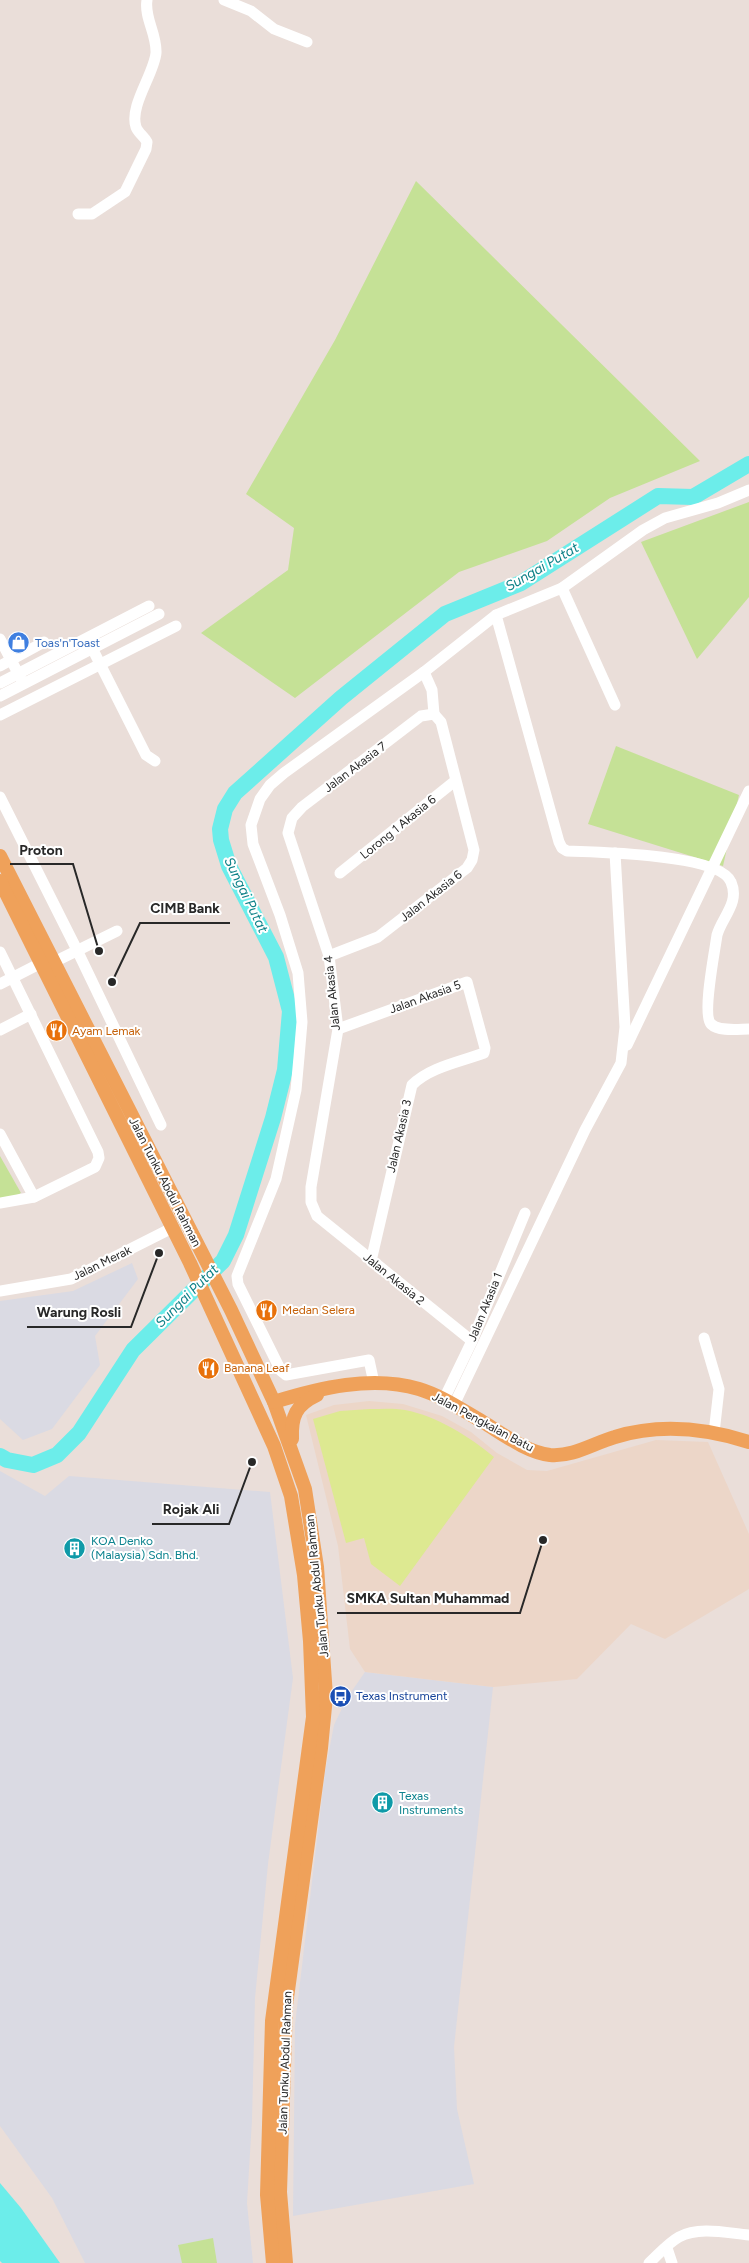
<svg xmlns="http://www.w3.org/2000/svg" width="749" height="2263" font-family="Figtree,sans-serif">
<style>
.industrial{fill:#dadae3}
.education{fill:#ecd6c8}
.green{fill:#c5e196}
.pitch{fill:#dde991}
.water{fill:#6cedea}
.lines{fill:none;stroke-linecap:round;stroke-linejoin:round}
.river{stroke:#6cedea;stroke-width:16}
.minor{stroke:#fff;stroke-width:11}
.major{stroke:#efa15a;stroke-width:14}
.labels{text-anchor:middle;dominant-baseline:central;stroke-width:4;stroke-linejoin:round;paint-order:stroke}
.shop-label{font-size:12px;fill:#366cbe;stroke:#fff;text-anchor:start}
.street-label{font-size:12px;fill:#282828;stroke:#fff}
.food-label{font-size:12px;fill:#c56008;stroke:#fff;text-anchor:start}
.culture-label{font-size:12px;fill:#0d838f;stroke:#fff;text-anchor:start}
.transit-label{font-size:12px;fill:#164399;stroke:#fff;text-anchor:start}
.water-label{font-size:14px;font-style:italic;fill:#0e8288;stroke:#fff}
.leader{fill:none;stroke:#282828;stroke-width:2}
.callout-dot{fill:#282828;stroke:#fff;stroke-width:2}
.callout-label{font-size:14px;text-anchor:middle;font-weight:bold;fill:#282828;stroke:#fff;stroke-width:4;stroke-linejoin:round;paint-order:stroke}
</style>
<rect width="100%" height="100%" fill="#eaded9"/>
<!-- industrial -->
<g class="industrial">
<path d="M132,1263L138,1279L95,1336L100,1365L52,1429L23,1440L0,1419V1301L73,1291Z"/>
<path d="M0,1471L45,1496L69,1476L270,1492L293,1678L268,1864L255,1998L252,2120L247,2203L253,2263H85L52,2198L0,2126Z"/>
<path d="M365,1672L493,1687L454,2047L457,2109L474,2184L293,2216L295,2025L325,1772L334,1725L347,1698Z"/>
</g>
<!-- education -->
<path class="education" d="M369,1401L403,1404L442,1416L471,1432L497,1453L527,1470L547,1471L656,1440L708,1442L749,1534V1589L665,1639L631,1624L577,1679L493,1687L365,1672L350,1649L338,1546L306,1415L334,1405Z"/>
<!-- green -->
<g class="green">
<path d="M416,181L700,461L610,498L547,541L459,572L295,698L201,633L288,570L294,528L246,494L335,340Z"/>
<path d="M749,502V597L697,659L641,542Z"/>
<path d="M616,746L739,795L723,866L588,824Z"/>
<path d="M0,1156L21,1193L7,1200H0Z"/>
<path d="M213,2238L217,2263H182L178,2245Z"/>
</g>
<!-- pitch -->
<path class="pitch" d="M370,1409C381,1409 394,1408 405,1410C437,1416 470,1437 494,1457L400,1586L371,1564L364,1538L346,1543L313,1419L340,1411Z"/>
<!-- water -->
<path class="water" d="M0,2183L21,2208L60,2263H2L0,2261Z"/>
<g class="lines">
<!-- river -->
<path class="river" d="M0,1456L7,1460L33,1465L57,1455L79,1433L133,1350L223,1261L236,1235L273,1118L285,1070L290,1011L276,957L229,866L221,840L220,829L225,809L235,793L341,698L445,614L521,583L658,496L693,497L749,464"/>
<!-- minor -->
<g class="minor">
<path d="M224,0L251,11L274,29L307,42"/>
<path d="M78,214H92L125,192L146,149L147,142C144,136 138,133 136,127C129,106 154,74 156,53C157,34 144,18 147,0"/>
<path d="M562,588L615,705"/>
<path d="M496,615L559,842L562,848L567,851C596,852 720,854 731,882C740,903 722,917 717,935C715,950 702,1015 711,1024C719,1032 739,1029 749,1029"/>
<path d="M0,639L21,679"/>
<path d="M89,642L146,755L155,761"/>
<path d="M0,666L44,642"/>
<path d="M424,672L432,690L434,714"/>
<path d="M0,683L149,606"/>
<path d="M0,696L159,614"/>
<path d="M434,714L421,716L302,807L292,818L288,833L329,956L338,1029L311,1187V1202L317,1216L472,1341"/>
<path d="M0,715L176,626"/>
<path d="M0,797L77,950L161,1125"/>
<path d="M340,873L455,781"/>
<path d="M0,952L98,1152L99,1158L95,1167L34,1197L0,1203"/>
<path d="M329,956L378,937L467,868L472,860L474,850L441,722L434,714"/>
<path d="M54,962L117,931"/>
<path d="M0,984L41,963"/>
<path d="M338,1029L467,982L485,1048L484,1053C460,1062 430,1067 412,1085L371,1261"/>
<path d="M0,1030L31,1014"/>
<path d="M627,1045L749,791"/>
<path d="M0,1134L34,1197"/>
<path d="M0,1291L71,1279L172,1228"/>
<path d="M704,1338L719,1389L714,1433"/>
<path d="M374,1383L369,1360L286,1375L281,1371L238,1284L237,1276L276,1179L296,1090L299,1057L302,1022L298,973L280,915L253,844L251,825L260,799L270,785L284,773L424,672L496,615L562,588L643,530L665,518L718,503L749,490"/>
<path d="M444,1399L472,1341L525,1213"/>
<path d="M454,1405L585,1130L621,1063L625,1027L615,853"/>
<path d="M667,2248L672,2263"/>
<path d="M649,2263C658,2255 668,2243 679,2237C699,2226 727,2233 749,2235"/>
</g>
<!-- major -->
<g class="major">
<path d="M0,856L231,1310L274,1402L305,1489L317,1567L326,1696L321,1748L286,2005L280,2192L286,2263"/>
<path d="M0,881L190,1263L274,1446L291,1496L304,1575L310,1641L313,1717L272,2021L267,2195L273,2263"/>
<path d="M274,1402C319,1388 372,1375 419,1389C442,1396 462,1410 483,1422C503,1434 526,1452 550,1455C573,1457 594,1443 615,1437C660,1423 705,1428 749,1442"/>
<path d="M292,1439C291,1416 296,1405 317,1395"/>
</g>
</g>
<!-- icons -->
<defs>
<symbol id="shop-disc" viewBox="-11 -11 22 22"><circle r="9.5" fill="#3f7fe0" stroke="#fff"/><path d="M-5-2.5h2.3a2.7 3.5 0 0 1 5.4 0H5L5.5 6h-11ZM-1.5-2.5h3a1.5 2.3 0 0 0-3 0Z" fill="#fff"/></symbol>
<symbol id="restaurant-disc" viewBox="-11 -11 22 22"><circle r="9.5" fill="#e8710a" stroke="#fff"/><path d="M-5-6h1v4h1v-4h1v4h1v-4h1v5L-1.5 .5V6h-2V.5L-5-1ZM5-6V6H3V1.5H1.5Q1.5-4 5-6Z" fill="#fff"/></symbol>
<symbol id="building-disc" viewBox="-11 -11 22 22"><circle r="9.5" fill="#0f9aa8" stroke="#fff"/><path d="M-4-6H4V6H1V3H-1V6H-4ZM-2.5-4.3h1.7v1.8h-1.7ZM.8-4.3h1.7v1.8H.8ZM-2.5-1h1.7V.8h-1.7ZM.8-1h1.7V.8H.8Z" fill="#fff"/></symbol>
<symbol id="bus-disc" viewBox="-11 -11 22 22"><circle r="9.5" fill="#1a4fb4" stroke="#fff"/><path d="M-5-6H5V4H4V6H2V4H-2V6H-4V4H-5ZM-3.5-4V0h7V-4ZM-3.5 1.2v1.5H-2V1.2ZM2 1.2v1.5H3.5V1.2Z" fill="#fff"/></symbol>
</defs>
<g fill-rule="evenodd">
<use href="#shop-disc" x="6" y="630" width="25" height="25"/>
<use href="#restaurant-disc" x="44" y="1018" width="25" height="25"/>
<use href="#restaurant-disc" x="254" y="1298" width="25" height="25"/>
<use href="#restaurant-disc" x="196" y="1356" width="25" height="25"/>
<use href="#building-disc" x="62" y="1536" width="25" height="25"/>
<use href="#bus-disc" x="328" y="1684" width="25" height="25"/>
<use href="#building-disc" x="370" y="1790" width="25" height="25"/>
</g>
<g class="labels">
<!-- shop labels -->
<g class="shop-label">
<text x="35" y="643">Toas'n'Toast</text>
</g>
<!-- street labels -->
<g class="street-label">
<text transform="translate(355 767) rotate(-37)">Jalan Akasia 7</text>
<text transform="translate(398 827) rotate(-39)">Lorong 1 Akasia 6</text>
<text transform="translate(431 896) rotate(-38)">Jalan Akasia 6</text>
<text transform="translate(332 993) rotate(-96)">Jalan Akasia 4</text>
<text transform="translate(425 997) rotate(-20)">Jalan Akasia 5</text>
<text transform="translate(399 1136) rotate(-77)">Jalan Akasia 3</text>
<text transform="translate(165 1182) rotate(63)">Jalan Tunku Abdul Rahman</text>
<text transform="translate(102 1263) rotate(-26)">Jalan Merak</text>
<text transform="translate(394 1279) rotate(39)">Jalan Akasia 2</text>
<text transform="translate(485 1307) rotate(-68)">Jalan Akasia 1</text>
<text transform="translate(483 1422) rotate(28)">Jalan Pengkalan Batu</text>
<text transform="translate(317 1586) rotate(-96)">Jalan Tunku Abdul Rahman</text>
<text transform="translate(285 2063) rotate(-88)">Jalan Tunku Abdul Rahman</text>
</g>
<!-- food labels -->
<g class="food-label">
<text x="72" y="1031">Ayam Lemak</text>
<text x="282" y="1310">Medan Selera</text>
<text x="224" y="1368">Banana Leaf</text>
</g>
<!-- culture labels -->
<g class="culture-label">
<text x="91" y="1541">KOA Denko<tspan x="91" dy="14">(Malaysia) Sdn. Bhd.</tspan></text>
<text x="399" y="1796">Texas<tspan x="399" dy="14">Instruments</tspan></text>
</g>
<!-- transit labels -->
<g class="transit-label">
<text x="356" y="1696">Texas Instrument</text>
</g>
<!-- water labels -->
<g class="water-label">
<text transform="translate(542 567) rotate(-30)">Sungai Putat</text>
<text transform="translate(246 895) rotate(64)">Sungai Putat</text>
<text transform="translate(187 1296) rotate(-45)">Sungai Putat</text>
</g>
</g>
<!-- callouts -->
<path class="leader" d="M99 951L73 864H10M112 982L140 923H230M159 1253L131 1327H27M252 1462L229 1524H152M543 1540L520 1613H337"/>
<g class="callout-dot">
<circle cx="99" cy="951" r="5"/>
<circle cx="112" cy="982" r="5"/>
<circle cx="159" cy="1253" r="5"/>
<circle cx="252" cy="1462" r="5"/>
<circle cx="543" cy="1540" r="5"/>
</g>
<g class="callout-label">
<text x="41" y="855">Proton</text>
<text x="185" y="913">CIMB Bank</text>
<text x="79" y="1317">Warung Rosli</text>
<text x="191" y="1514">Rojak Ali</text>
<text x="428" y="1603">SMKA Sultan Muhammad</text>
</g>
</svg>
